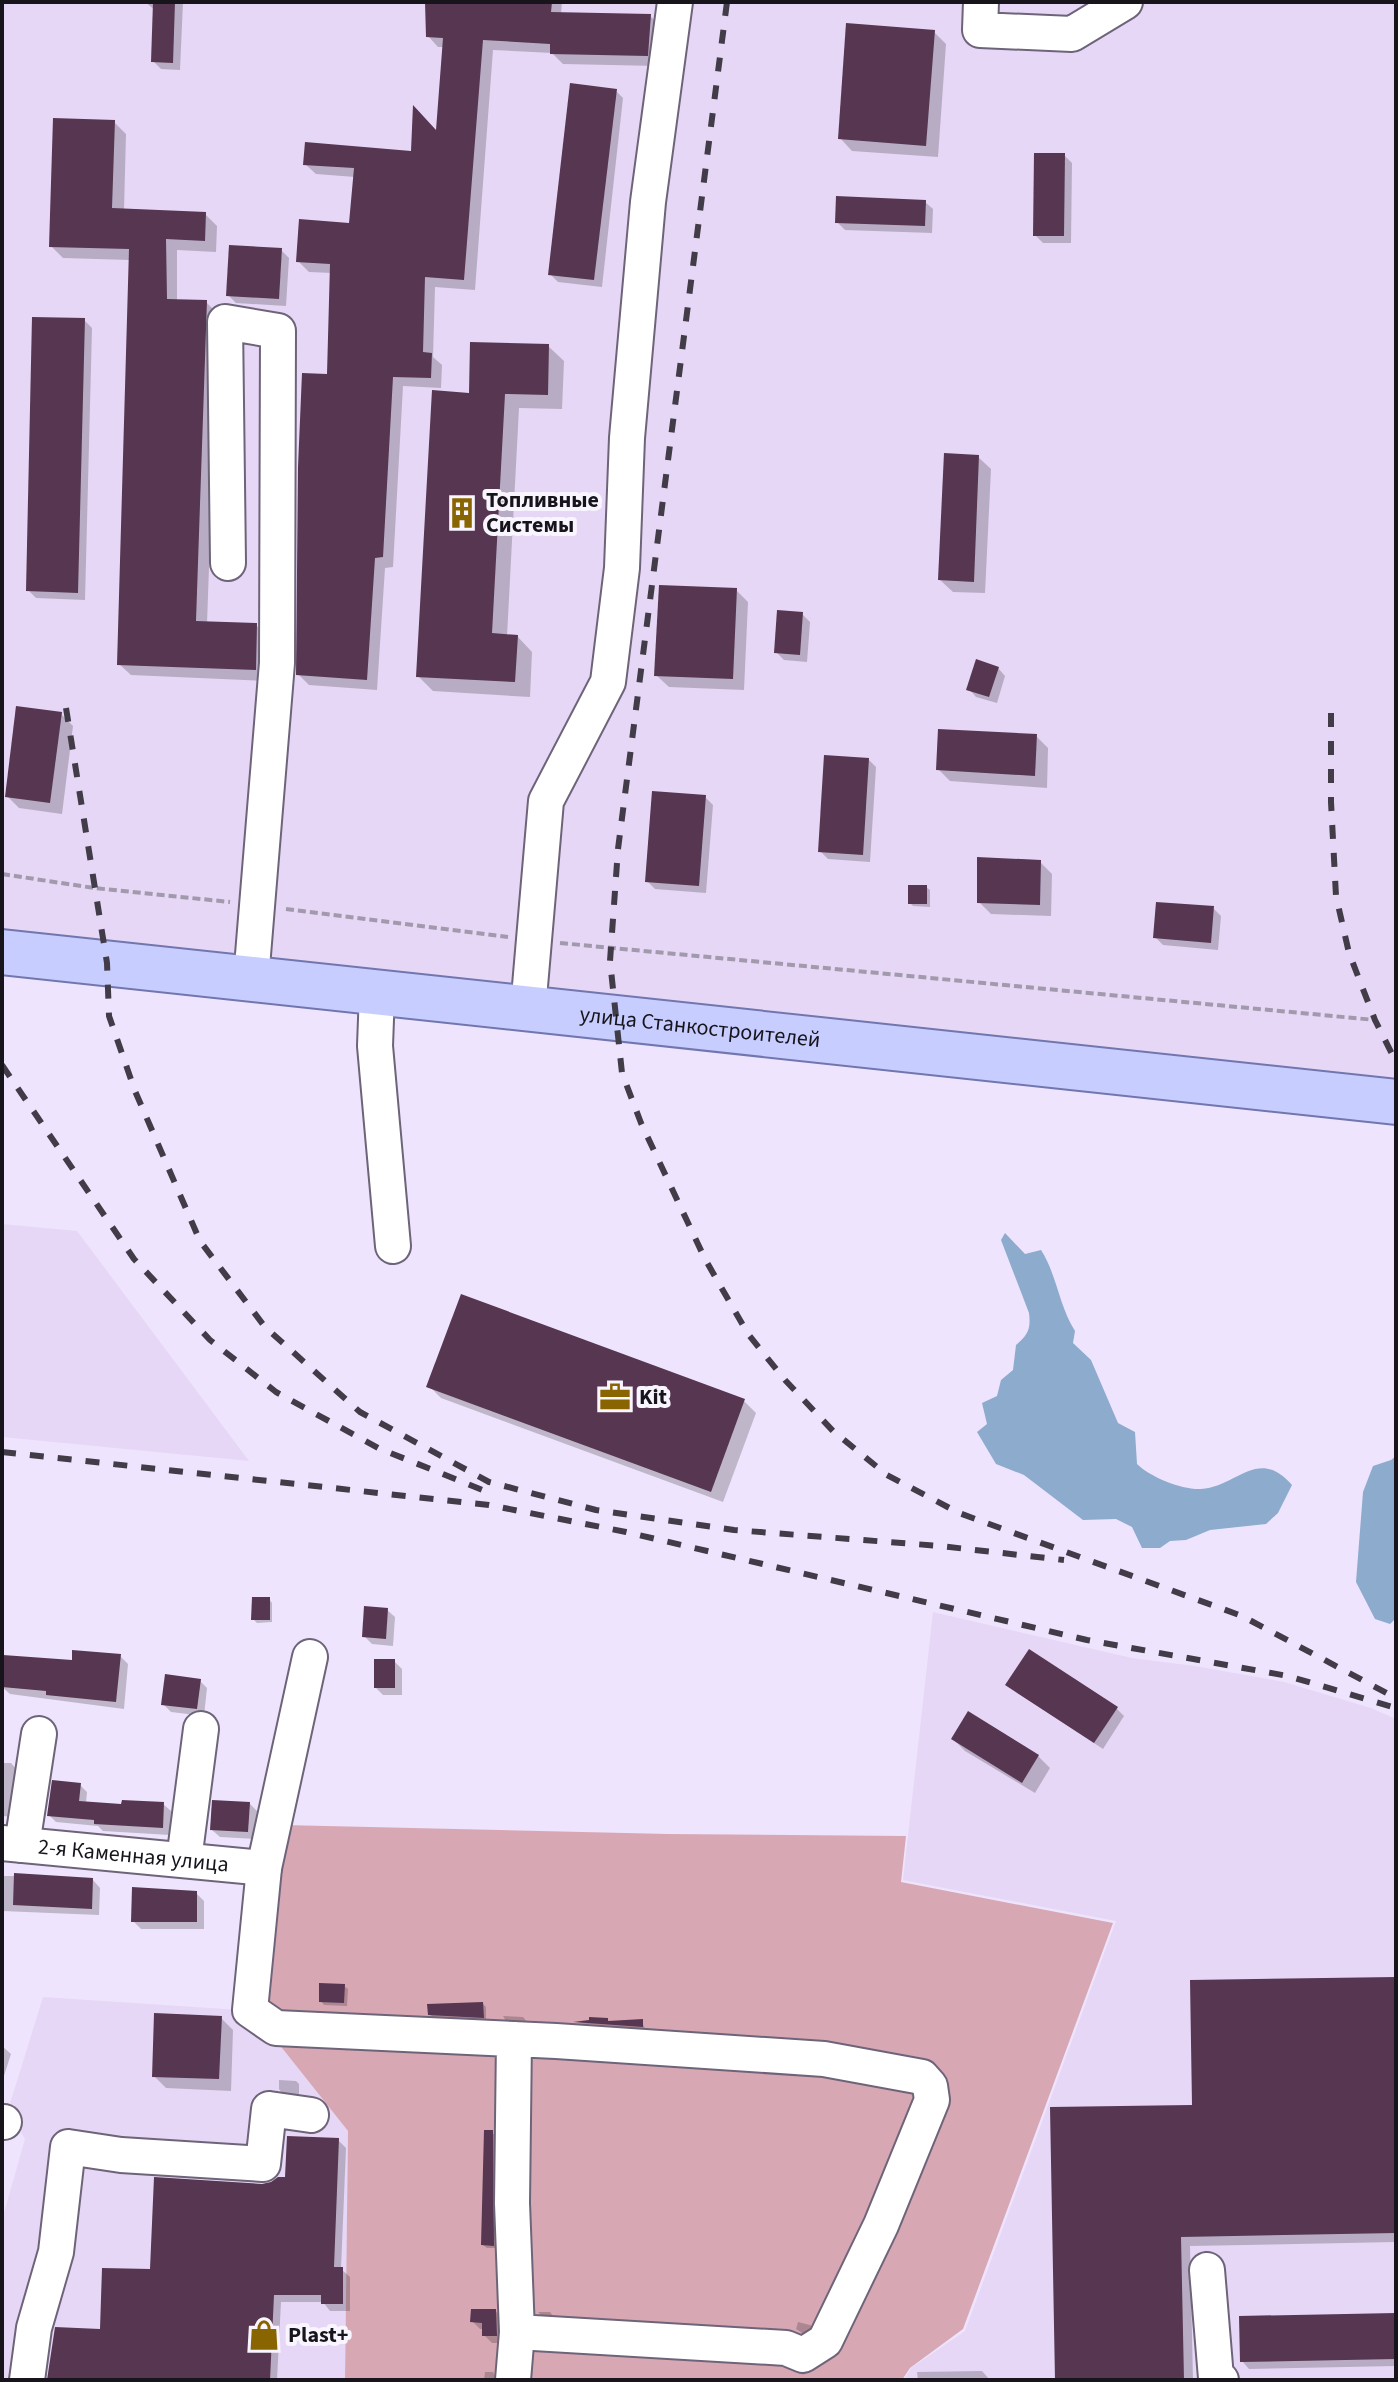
<svg xmlns="http://www.w3.org/2000/svg" width="1398" height="2382" font-family="'Source Sans 3',sans-serif">
<style>
.built{fill:#e6d7f6}
.green{fill:#d7a8b4}
.water{fill:#8cabcd}
.shadow{fill:#0003}
.building{fill:#563650}
.lines{fill:none;stroke-linecap:round;stroke-linejoin:round}
.minor-casing{stroke:#6e6479;stroke-width:38}
.major-casing{stroke:#7176ae;stroke-width:48}
.path{stroke:#a199ac;stroke-width:4;stroke-dasharray:8 4;stroke-linecap:butt}
.minor{stroke:#fff;stroke-width:34}
.major{stroke:#c7cdfe;stroke-width:44}
.rail{stroke:#413c47;stroke-width:6;stroke-dasharray:14 14;stroke-linecap:butt}
.labels{text-anchor:middle;dominant-baseline:central;stroke-width:8;stroke-linejoin:round;paint-order:stroke}
.poi-label{font-size:22px;font-weight:bold;fill:#17141c;stroke:#f9f5ff;text-anchor:start}
.street-label{font-size:22px;fill:#17141c;stroke:#f9f5ff}
</style>
<rect width="100%" height="100%" fill="#efe4fd"/>
<!-- built -->
<g class="built">
<path d="M2,2H1396V1085L2,936Z"/>
<path d="M2,1224L77,1231L249,1461L2,1437Z"/>
<path d="M933,1612L1132,1658L1195,1666L1284,1682L1371,1708L1396,1719V2380H904L911,2368L965,2331L1116,1921L903,1880Z"/>
<path d="M43,1997L240,2010L259,2019L348,2131L345,2380H2V2220L25,2139L8,2110Z"/>
</g>
<!-- green -->
<path class="green" d="M283,1825L668,1834L906,1836L901,1882L1113,1923L963,2329L910,2368L902,2380H345L348,2131L259,2019Z"/>
<!-- water -->
<g class="water">
<path d="M1005,1233L1025,1254L1041,1250C1057,1275 1059,1306 1075,1331L1073,1343L1091,1360L1118,1423L1135,1432L1137,1464C1150,1477 1182,1490 1201,1489C1237,1487 1258,1446 1292,1485L1278,1513L1266,1524L1210,1530L1186,1540L1170,1541L1160,1548H1142L1132,1527L1116,1519L1083,1520L1024,1475L996,1464L977,1432L987,1424L982,1403L997,1396L1001,1380L1013,1370L1016,1345C1028,1335 1031,1329 1029,1313L1001,1240Z"/>
<path d="M1396,1456V1618L1390,1624L1375,1619L1356,1582L1363,1492L1373,1466L1391,1460Z"/>
</g>
<!-- shadow -->
<g class="shadow">
<path d="M145,2H183L180,70L161,69L153,61L155,10Z"/>
<path d="M428,2H562L561,14L650,16L661,26L658,66L563,64L552,53L493,50L475,290L435,287L433,357L442,365L441,388L403,386L393,567L385,568L377,690L309,685L298,674L329,376L332,273L309,272L298,261L351,225L355,177L316,174L305,164L412,154L438,134L445,47H438L428,36Z"/>
<path d="M934,32L946,44L938,157L852,151L840,138Z"/>
<path d="M616,91L623,98L602,287L558,282L550,274Z"/>
<path d="M114,122L126,134L124,210L205,214L217,226L216,252L177,250V301L206,302L218,314L207,624L256,625L268,637L267,681L131,675L119,664L130,260L63,258L51,246Z"/>
<path d="M1064,155L1072,163L1071,243H1043L1035,235Z"/>
<path d="M925,202L933,209L932,233L845,230L837,222Z"/>
<path d="M281,250L289,258L286,306L236,303L228,295Z"/>
<path d="M84,320L92,328L85,600L36,598L28,590Z"/>
<path d="M548,346L564,361L562,409L519,408L507,636H517L532,652L530,697L433,691L418,676L471,396Z"/>
<path d="M978,457L991,469L985,593L953,592L940,580Z"/>
<path d="M736,590L748,602L744,690L669,687L656,675Z"/>
<path d="M802,614L810,622L807,662L784,660L776,652Z"/>
<path d="M998,668L1005,676L997,703L976,697L969,689Z"/>
<path d="M61,714L73,726L62,814L19,808L7,796Z"/>
<path d="M1036,736L1048,748L1047,788L950,781L938,769Z"/>
<path d="M868,759L876,767L870,862L828,859L820,851Z"/>
<path d="M705,797L713,805L706,893L655,889L647,881Z"/>
<path d="M1040,862L1052,874L1051,916L991,914L979,902Z"/>
<path d="M926,887L930,890V907L913,906L910,903Z"/>
<path d="M1213,908L1221,916L1218,950L1163,945L1155,937Z"/>
<path d="M429,1386L744,1401L756,1413L723,1502L441,1398Z"/>
<path d="M269,1599L272,1603V1622L257,1623L253,1619Z"/>
<path d="M387,1610L395,1617L393,1646L372,1644L364,1636Z"/>
<path d="M120,1656L128,1664L124,1709L10,1694L2,1687Z"/>
<path d="M394,1661L402,1669V1695H383L376,1688Z"/>
<path d="M200,1681L207,1688L204,1716L171,1712L163,1704Z"/>
<path d="M1008,1684L1117,1709L1124,1716L1103,1749L1016,1692Z"/>
<path d="M953,1739L1038,1756L1050,1768L1035,1793L965,1751Z"/>
<path d="M2,1763H11L18,1771L14,1817L2,1816Z"/>
<path d="M80,1785L87,1792L86,1803L123,1806L163,1804L171,1811L170,1835L103,1831L98,1826L56,1822L49,1815Z"/>
<path d="M249,1803L257,1811L256,1839L220,1837L212,1830Z"/>
<path d="M2,1876H46L93,1880L100,1888L99,1915L2,1911Z"/>
<path d="M196,1893L204,1901V1929H141L133,1921Z"/>
<path d="M1396,1979V2242L1190,2246L1193,2380H1057L1194,2106Z"/>
<path d="M344,1986L348,1989L347,2006L324,2005L321,2001Z"/>
<path d="M483,2004L486,2007V2020L433,2018L430,2014Z"/>
<path d="M503,2016L523,2017L527,2022L506,2021Z"/>
<path d="M221,2018L233,2030L231,2091L166,2088L154,2076Z"/>
<path d="M608,2020L610,2023L642,2022L645,2029L577,2023Z"/>
<path d="M2,2046L11,2054L3,2079H2Z"/>
<path d="M279,2080L296,2081L299,2084V2095L282,2093L279,2089Z"/>
<path d="M492,2132L495,2136L496,2248H487L483,2245Z"/>
<path d="M338,2140L346,2148L341,2269L350,2277V2311H330L323,2302H281L277,2380H48L102,2331L152,2271L262,2186L287,2179Z"/>
<path d="M495,2311L503,2318L504,2343H492L484,2335V2329H480L472,2321Z"/>
<path d="M538,2312H550L553,2316H542Z"/>
<path d="M1396,2315V2366L1249,2369L1242,2361Z"/>
<path d="M798,2322L810,2325L813,2327L805,2335L796,2329Z"/>
<path d="M982,2371L990,2380H918L917,2372Z"/>
<path d="M485,2372H493L497,2380H484Z"/>
</g>
<!-- building -->
<g class="building">
<path d="M153,2H175L173,63L151,62Z"/>
<path d="M425,2H552L551,12L651,14L648,56L550,54V44L483,40L464,280L425,277L423,352L432,353L431,378L393,377L383,557L375,558L367,680L296,675L298,467L302,373L327,374L330,264L296,262L299,219L349,223L354,168L303,165L305,142L411,151L413,105L436,130L443,38L426,37Z"/>
<path d="M846,23L935,30L926,146L838,139Z"/>
<path d="M570,83L617,89L594,280L548,275Z"/>
<path d="M53,118L115,120L112,208L206,212L205,241L166,239L167,299L207,300L196,621L257,623L256,670L117,665L129,249L49,247Z"/>
<path d="M1034,153H1065L1064,236H1033Z"/>
<path d="M836,196L926,200L925,226L835,223Z"/>
<path d="M229,245L282,248L279,299L226,296Z"/>
<path d="M32,317L85,318L78,593L26,591Z"/>
<path d="M470,342L549,344L548,395L505,394L492,633L518,635L515,682L416,677L432,390L469,393Z"/>
<path d="M944,453L979,455L974,582L938,580Z"/>
<path d="M659,585L737,588L733,679L654,676Z"/>
<path d="M777,610L803,612L800,655L774,653Z"/>
<path d="M976,659L999,667L989,697L966,690Z"/>
<path d="M16,706L62,712L50,803L5,797Z"/>
<path d="M938,729L1037,734L1035,776L936,770Z"/>
<path d="M824,755L869,758L863,855L818,852Z"/>
<path d="M652,791L706,795L699,886L645,882Z"/>
<path d="M977,857L1041,860L1040,905L977,903Z"/>
<rect x="908" y="885" width="19" height="19"/>
<path d="M1156,902L1214,906L1211,943L1153,938Z"/>
<path d="M461,1294L745,1399L711,1492L426,1387Z"/>
<path d="M252,1597H270V1620H251Z"/>
<path d="M364,1606L388,1608L386,1639L362,1637Z"/>
<path d="M1029,1649L1118,1707L1094,1743L1005,1685Z"/>
<path d="M72,1650L121,1654L116,1702L46,1695V1691L2,1687L3,1655L72,1660Z"/>
<rect x="374" y="1659" width="21" height="29"/>
<path d="M165,1674L201,1679L197,1709L161,1705Z"/>
<path d="M968,1711L1039,1755L1022,1783L951,1739Z"/>
<path d="M52,1780L81,1783L79,1801L121,1804L122,1800L164,1802L163,1828L94,1824V1820L47,1816Z"/>
<path d="M212,1800L250,1802L248,1832L210,1830Z"/>
<path d="M14,1873L93,1878L92,1909L13,1905Z"/>
<path d="M132,1887L197,1891V1922H131Z"/>
<path d="M1396,1977V2233L1181,2237L1184,2380H1055L1050,2107L1192,2105L1190,1980Z"/>
<path d="M319,1983L345,1984L344,2003L319,2002Z"/>
<path d="M483,2002L484,2018L428,2015L427,2004Z"/>
<path d="M154,2013L222,2016L219,2079L152,2077Z"/>
<path d="M589,2017L608,2018V2021L643,2019V2027L573,2022L589,2020Z"/>
<path d="M484,2130H493L494,2246L481,2245Z"/>
<path d="M287,2136L339,2138L334,2267H343V2304H321V2295H274L270,2380H47L55,2327L100,2329L102,2268L150,2269L154,2177L262,2184L271,2182L278,2177H285Z"/>
<path d="M471,2309H496L497,2336H482V2323L470,2322Z"/>
<path d="M1396,2313V2359L1240,2362L1239,2316Z"/>
</g>
<g class="lines">
<defs>
<g id="minor">
<path d="M981,2L980,30L1072,34L1125,2"/>
<path d="M228,563L225,322L278,331L277,663L251,979"/>
<path d="M377,992L375,1046L393,1246"/>
<path d="M528,1009L546,801L608,682L622,568L627,438L648,202L675,2"/>
<path d="M310,1657L264,1868L250,2010L276,2028L556,2041L824,2059L922,2077L930,2086L932,2100L881,2225L825,2341L803,2355L786,2348L517,2332L512,2203L514,2039"/>
<path id="s1" d="M2,1843L264,1868"/>
<path d="M22,1845L39,1734"/>
<path d="M184,1860L201,1729"/>
<path d="M2,2122H4"/>
<path d="M1207,2270L1216,2378L1221,2380"/>
<path d="M27,2380L34,2328L56,2252L68,2147L121,2155L263,2164L269,2109L311,2115"/>
<path d="M513,2380L517,2332"/>
</g>
<g id="major">
<path id="s2" d="M2,952L1396,1102"/>
</g>
</defs>
<!-- minor casing -->
<use href="#minor" class="minor-casing"/>
<!-- major casing -->
<use href="#major" class="major-casing"/>
<!-- path -->
<g class="path">
<path d="M2,874L94,888L230,902"/>
<path d="M286,909L508,937"/>
<path d="M560,943L1375,1020"/>
</g>
<!-- minor -->
<use href="#minor" class="minor"/>
<!-- major -->
<use href="#major" class="major"/>
<!-- rail -->
<g class="rail">
<path d="M727,2L618,849L610,961L622,1073L641,1123L705,1259L748,1334L785,1380L833,1431L887,1475L959,1513L1242,1616L1396,1698"/>
<path d="M66,708L107,963L109,1016L135,1091L200,1241L265,1327L360,1412L489,1482L596,1510L734,1530L940,1546L1064,1560"/>
<path d="M1331,713V802L1336,896L1349,953L1375,1020L1396,1062"/>
<path d="M2,1065L134,1259L210,1340L276,1392L378,1448L490,1493"/>
<path d="M2,1452L489,1505L626,1532L1087,1640L1288,1676L1396,1708"/>
</g>
</g>
<!-- icons -->
<defs>
<symbol id="building-bare" viewBox="-9 -9 18 18"><path d="M-4-6H4V6H1V3H-1V6H-4ZM-2.5-4.3h1.7v1.8h-1.7ZM.8-4.3h1.7v1.8H.8ZM-2.5-1h1.7V.8h-1.7ZM.8-1h1.7V.8H.8Z" fill="#886500" stroke="#f9f5ff" stroke-width="2.5" paint-order="stroke"/></symbol>
<symbol id="office-bare" viewBox="-9 -9 18 18"><path d="M-6-3h4V-5.5h4V-3h4V5H-6ZM-1-4.5V-3h2v-1.5ZM-6 0V1H6V0Z" fill="#886500" stroke="#f9f5ff" stroke-width="2.5" paint-order="stroke"/></symbol>
<symbol id="shop-bare" viewBox="-9 -9 18 18"><path d="M-5-2.5h2.3a2.7 3.5 0 0 1 5.4 0H5L5.5 6h-11ZM-1.5-2.5h3a1.5 2.3 0 0 0-3 0Z" fill="#886500" stroke="#f9f5ff" stroke-width="2.5" paint-order="stroke"/></symbol>
</defs>
<g fill-rule="evenodd">
<use href="#building-bare" x="440" y="491" width="44" height="44"/>
<use href="#office-bare" x="593" y="1375" width="44" height="44"/>
<use href="#shop-bare" x="242" y="2313" width="44" height="44"/>
</g>
<g class="labels">
<!-- poi labels -->
<g class="poi-label">
<text x="486" y="500">Топливные<tspan x="486" dy="25">Системы</tspan></text>
<text x="639" y="1397">Kit</text>
<text x="288" y="2335">Plast+</text>
</g>
<!-- street labels -->
<g class="street-label">
<text stroke="none"><textPath href="#s2" startOffset="702">улица Станкостроителей</textPath></text>
<text stroke="none"><textPath href="#s1" startOffset="132">2-я Каменная улица</textPath></text>
</g>
</g>
<!-- border -->
<rect width="1398" height="2382" fill="none" stroke="#17141c" stroke-width="8"/>
</svg>
